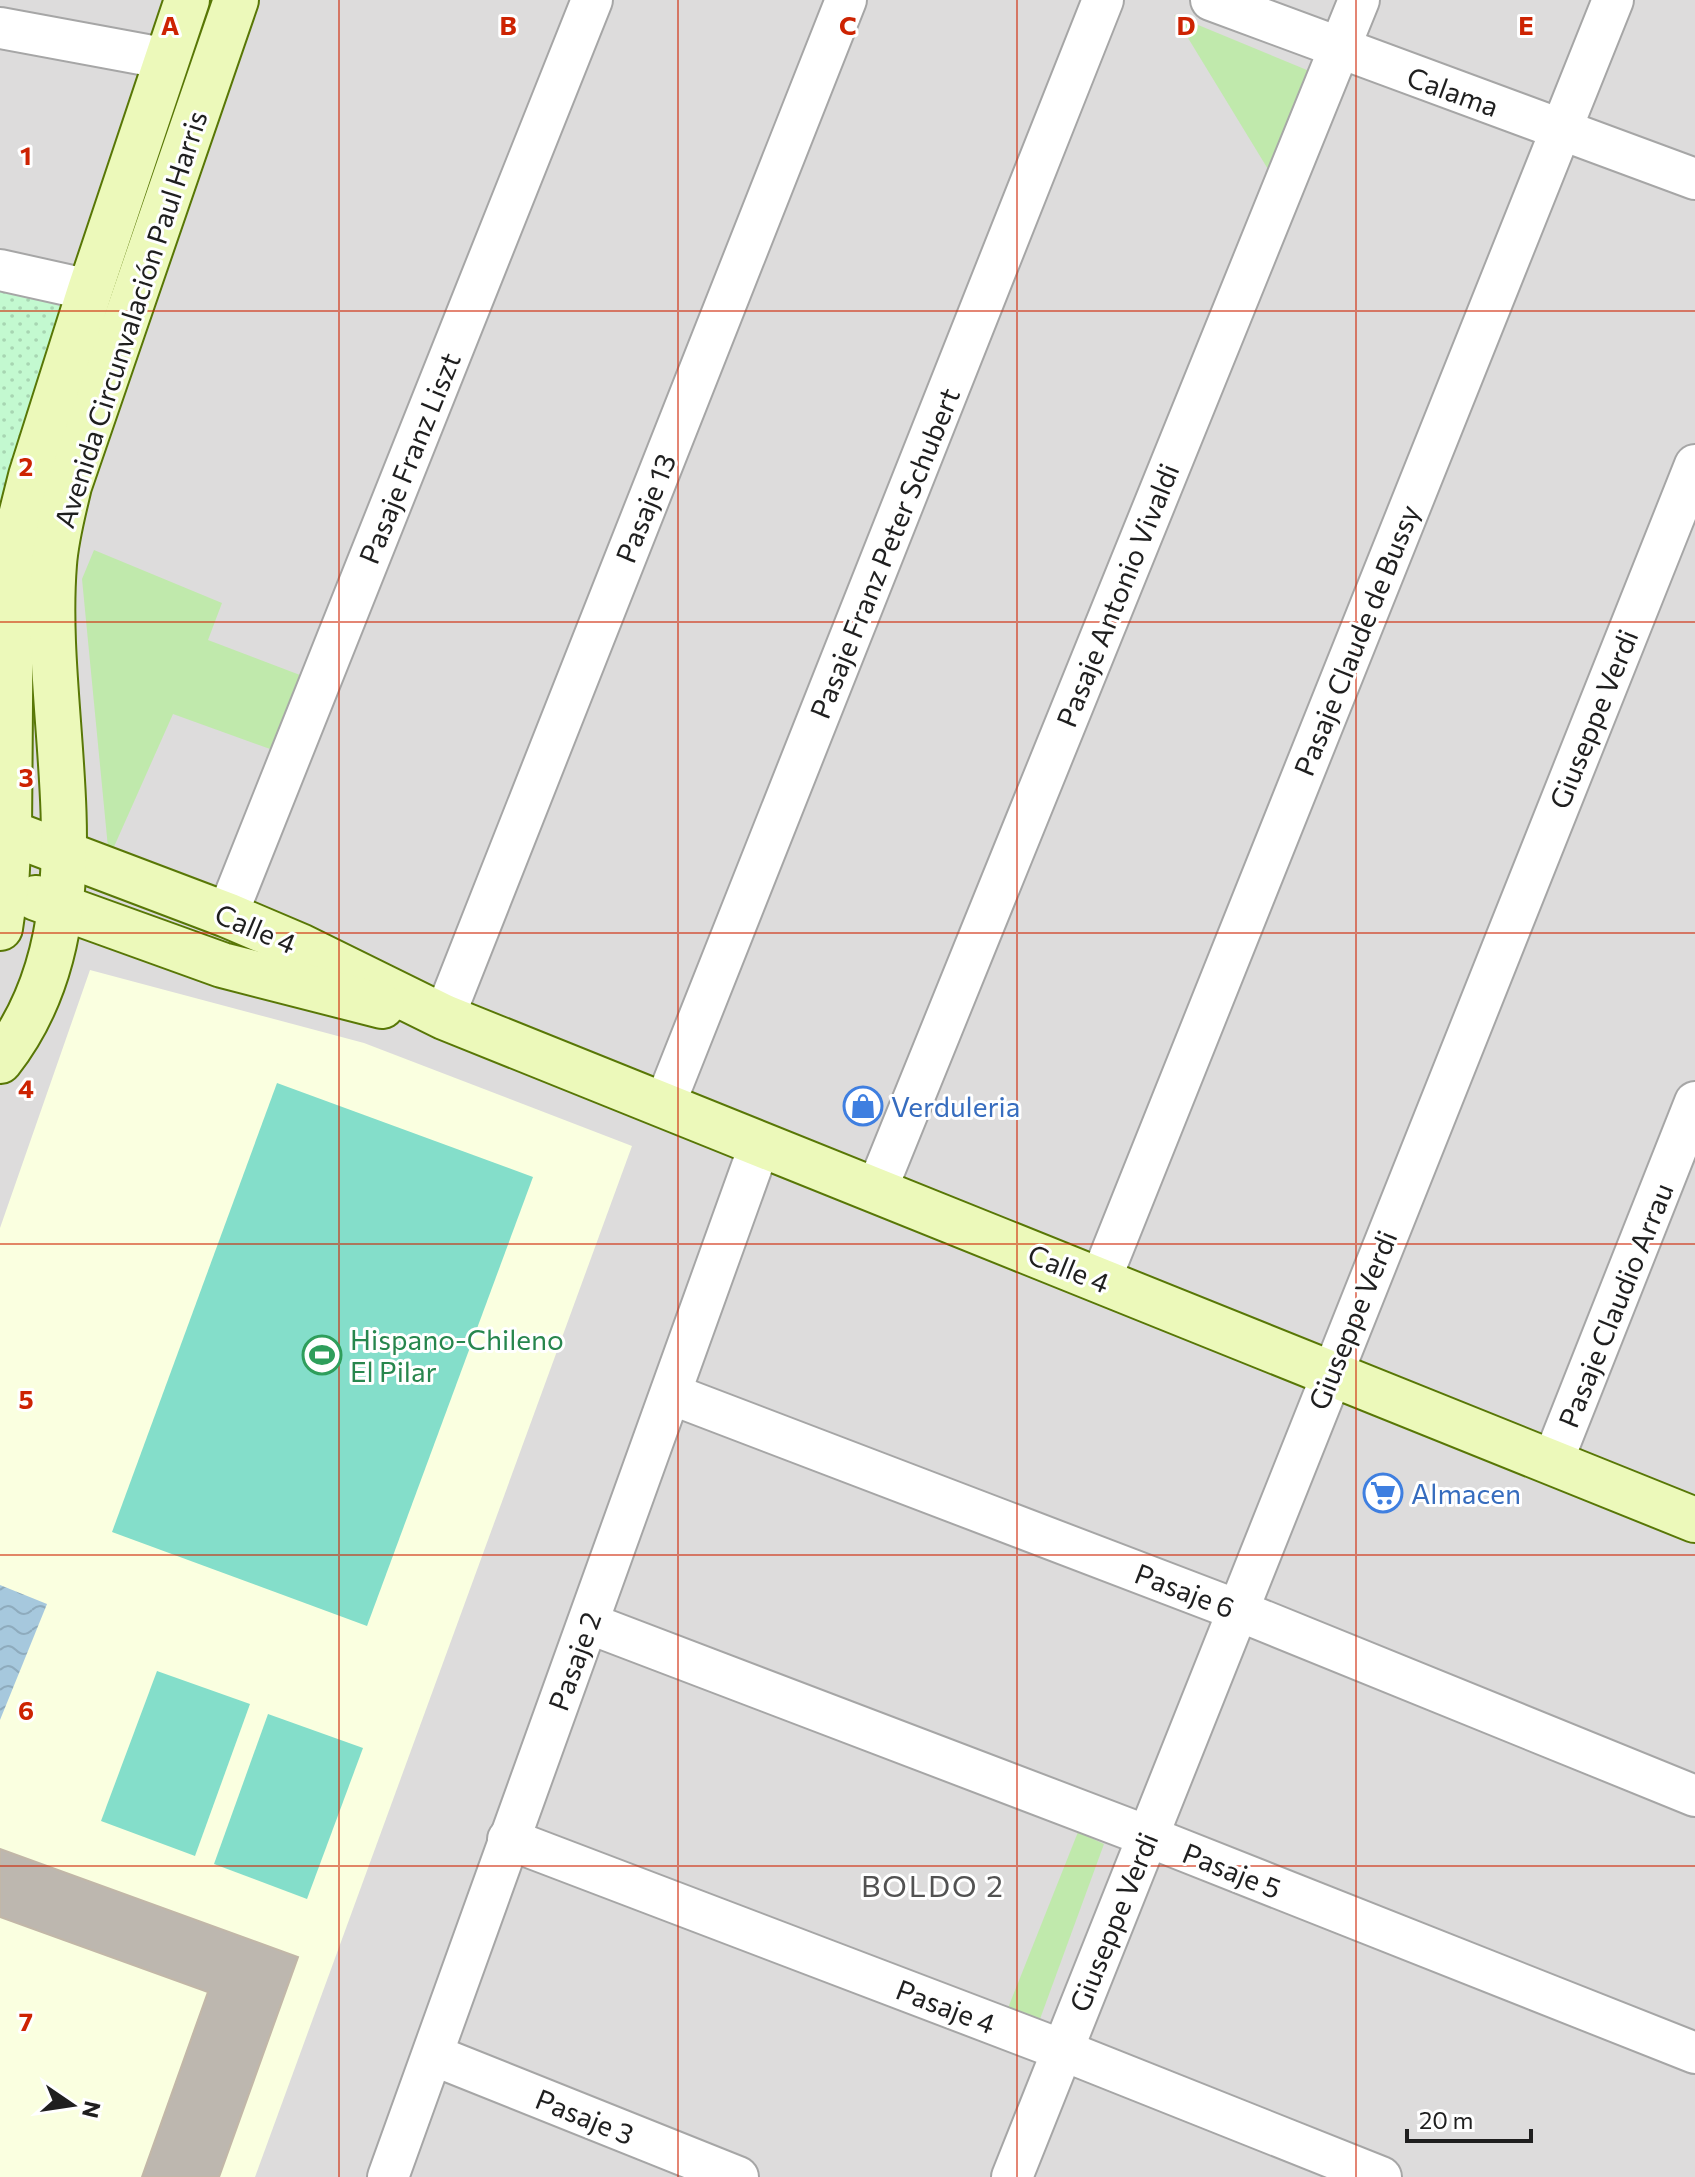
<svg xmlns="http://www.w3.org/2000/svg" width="1695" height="2177" font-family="Commissioner,sans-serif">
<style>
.residential{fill:#dddcdc}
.education{fill:#faffe0}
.grass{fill:#c0e9ac}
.park{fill:url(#park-dots)}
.pitch{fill:#84deca}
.water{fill:url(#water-waves)}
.building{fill:#bdb7af;stroke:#c2b7a8;stroke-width:2}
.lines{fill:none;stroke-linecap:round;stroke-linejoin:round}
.street-casing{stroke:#a6a6a6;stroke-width:44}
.secondary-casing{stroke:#587706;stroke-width:48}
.street{stroke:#fff;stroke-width:40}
.secondary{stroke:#ecf9ba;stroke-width:44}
.grid{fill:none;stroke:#cd2302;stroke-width:2;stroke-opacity:0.55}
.labels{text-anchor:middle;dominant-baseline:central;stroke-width:6;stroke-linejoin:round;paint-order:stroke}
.street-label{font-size:28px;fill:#1f1f1f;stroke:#fff}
.shop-label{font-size:28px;fill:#366cbe;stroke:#fff;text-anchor:start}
.leisure-label{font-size:28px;fill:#27864d;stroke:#fff;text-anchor:start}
.neighbourhood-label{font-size:30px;letter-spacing:2px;fill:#525252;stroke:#fff}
.grid-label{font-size:26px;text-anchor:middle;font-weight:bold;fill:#cd2302;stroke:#fff;stroke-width:6;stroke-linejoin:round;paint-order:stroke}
</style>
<defs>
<pattern id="park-dots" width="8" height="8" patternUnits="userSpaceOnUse" patternTransform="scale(2)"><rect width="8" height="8" fill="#c3f9d0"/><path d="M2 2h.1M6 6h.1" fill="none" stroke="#a7d5b2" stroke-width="1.8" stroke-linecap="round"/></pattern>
<pattern id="water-waves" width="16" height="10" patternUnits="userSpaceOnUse" patternTransform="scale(2)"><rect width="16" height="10" fill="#a6c8dd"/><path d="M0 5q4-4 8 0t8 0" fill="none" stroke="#8eabbd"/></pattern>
</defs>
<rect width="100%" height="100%" fill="#f0eee6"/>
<!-- residential -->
<rect class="residential" x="0" y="0" width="1695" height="2177"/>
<!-- education -->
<path class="education" d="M90,970L364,1043L632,1146L255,2177H0V1228Z"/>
<!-- grass -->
<g class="grass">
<path d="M1174,15L1319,75L1274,179Z"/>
<path d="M94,550L222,603L208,640L300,675L273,750L173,714L109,858L82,579Z"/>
<path d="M1078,1832L1104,1844L1040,2019L1008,2008Z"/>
</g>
<!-- park -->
<path class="park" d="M0,279L74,295L7,500L0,499Z"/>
<!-- pitch -->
<g class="pitch">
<path d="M277,1083L533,1177L367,1626L112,1532Z"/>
<path d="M157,1671L250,1704L195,1856L101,1821Z"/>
<path d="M268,1714L363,1748L307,1899L214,1864Z"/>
</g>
<!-- water -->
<path class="water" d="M0,1585L47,1604L0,1720Z"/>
<!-- building -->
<path class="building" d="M0,1849L298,1957L219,2177H142L208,1992L0,1917Z"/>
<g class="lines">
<defs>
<g id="street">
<path d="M1211,0L1695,179"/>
<path d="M0,28L168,59"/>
<path d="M0,270L90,290"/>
<path d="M227,915L592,0"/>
<path d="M444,1017L846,0"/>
<path d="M664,1106L1103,0"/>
<path d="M876,1191L1359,0"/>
<path d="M1100,1281L1613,0"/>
<path d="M671,1394L1237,1610L1695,1796"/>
<path d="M1552,1463L1695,1102"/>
<path d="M588,1623L1147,1836L1695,2053"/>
<path d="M508,1839L1062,2050L1381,2177"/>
<path d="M433,2055L738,2177"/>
<path d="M388,2177L760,1144"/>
<path d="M1012,2177L1695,465"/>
</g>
<g id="secondary">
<path d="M0,829L227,915L300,946L444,1017L1695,1520"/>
<path d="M36,898L222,965L382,1006"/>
<path d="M0,928L6,887L9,832L11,578L18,528L31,476L90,290L187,0"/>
<path d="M0,1061C111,919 41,727 54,564C56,537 63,512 69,486L236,0"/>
</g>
</defs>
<!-- street casing -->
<use href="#street" class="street-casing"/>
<!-- secondary casing -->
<use href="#secondary" class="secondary-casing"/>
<!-- street -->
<use href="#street" class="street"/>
<!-- secondary -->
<use href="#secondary" class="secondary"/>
</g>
<!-- grid -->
<path class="grid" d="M339,0V2177M678,0V2177M1017,0V2177M1356,0V2177M0,311H1695M0,622H1695M0,933H1695M0,1244H1695M0,1555H1695M0,1866H1695"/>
<!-- icons -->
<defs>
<symbol id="shop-ring" viewBox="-11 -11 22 22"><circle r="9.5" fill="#fff" stroke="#3f7fe0" stroke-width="1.5"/><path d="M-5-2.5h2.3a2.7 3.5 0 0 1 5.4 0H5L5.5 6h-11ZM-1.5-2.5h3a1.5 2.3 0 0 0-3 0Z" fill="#3f7fe0"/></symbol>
<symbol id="stadium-ring" viewBox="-11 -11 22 22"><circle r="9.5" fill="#fff" stroke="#2e9e5b" stroke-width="1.5"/><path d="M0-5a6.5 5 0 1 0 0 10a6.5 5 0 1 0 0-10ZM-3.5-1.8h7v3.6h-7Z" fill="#2e9e5b"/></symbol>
<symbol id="supermarket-ring" viewBox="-11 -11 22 22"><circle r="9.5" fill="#fff" stroke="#3f7fe0" stroke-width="1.5"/><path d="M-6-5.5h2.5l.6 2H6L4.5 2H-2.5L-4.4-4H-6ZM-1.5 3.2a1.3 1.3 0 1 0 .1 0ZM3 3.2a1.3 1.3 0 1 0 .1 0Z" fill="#3f7fe0"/></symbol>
</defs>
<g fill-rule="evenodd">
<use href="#shop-ring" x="841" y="1084" width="44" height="44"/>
<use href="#stadium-ring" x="300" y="1333" width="44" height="44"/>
<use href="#supermarket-ring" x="1361" y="1471" width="44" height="44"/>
</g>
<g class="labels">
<!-- street labels -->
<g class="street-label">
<text transform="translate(1453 91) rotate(20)">Calama</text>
<text transform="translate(130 319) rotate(-72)">Avenida Circunvalación Paul Harris</text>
<text transform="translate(409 458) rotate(-68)">Pasaje Franz Liszt</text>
<text transform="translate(645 508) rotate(-68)">Pasaje 13</text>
<text transform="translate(884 553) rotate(-68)">Pasaje Franz Peter Schubert</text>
<text transform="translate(1117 595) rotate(-68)">Pasaje Antonio Vivaldi</text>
<text transform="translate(1356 640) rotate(-68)">Pasaje Claude de Bussy</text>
<text transform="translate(1593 719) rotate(-68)">Giuseppe Verdi</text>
<text transform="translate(256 928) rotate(23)">Calle 4</text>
<text transform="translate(1069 1268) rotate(22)">Calle 4</text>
<text transform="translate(1615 1305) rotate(-68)">Pasaje Claudio Arrau</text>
<text transform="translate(1352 1320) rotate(-68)">Giuseppe Verdi</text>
<text transform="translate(1185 1590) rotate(21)">Pasaje 6</text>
<text transform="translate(574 1661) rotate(-70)">Pasaje 2</text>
<text transform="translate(1232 1870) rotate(22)">Pasaje 5</text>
<text transform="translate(1113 1922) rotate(-68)">Giuseppe Verdi</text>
<text transform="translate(946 2006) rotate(21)">Pasaje 4</text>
<text transform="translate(585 2116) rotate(22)">Pasaje 3</text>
</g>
<!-- shop labels -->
<g class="shop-label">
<text x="891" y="1106">Verduleria</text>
<text x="1411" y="1493">Almacen</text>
</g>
<!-- leisure labels -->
<g class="leisure-label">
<text x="350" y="1339">Hispano-Chileno<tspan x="350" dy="32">El Pilar</tspan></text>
</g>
<!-- neighbourhood labels -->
<g class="neighbourhood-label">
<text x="933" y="1884">BOLDO 2</text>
</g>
</g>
<g class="grid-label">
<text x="170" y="35">A</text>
<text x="508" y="35">B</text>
<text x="848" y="35">C</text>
<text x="1186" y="35">D</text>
<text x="1526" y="35">E</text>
<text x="26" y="165">1</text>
<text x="26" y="476">2</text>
<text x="26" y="787">3</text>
<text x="26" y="1098">4</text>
<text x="26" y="1409">5</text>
<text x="26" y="1720">6</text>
<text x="26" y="2031">7</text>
</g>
<!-- north arrow -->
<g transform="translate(72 2105) rotate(103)" stroke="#ffffff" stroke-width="6" paint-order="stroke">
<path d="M0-6L14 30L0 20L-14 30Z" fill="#1f1f1f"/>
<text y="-12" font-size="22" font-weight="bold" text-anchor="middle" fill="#1f1f1f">N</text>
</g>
<!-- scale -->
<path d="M1407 2129v12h124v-12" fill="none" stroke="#1f1f1f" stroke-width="4"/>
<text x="1419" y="2129" font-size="24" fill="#1f1f1f" stroke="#ffffff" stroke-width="6" paint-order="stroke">20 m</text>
</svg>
